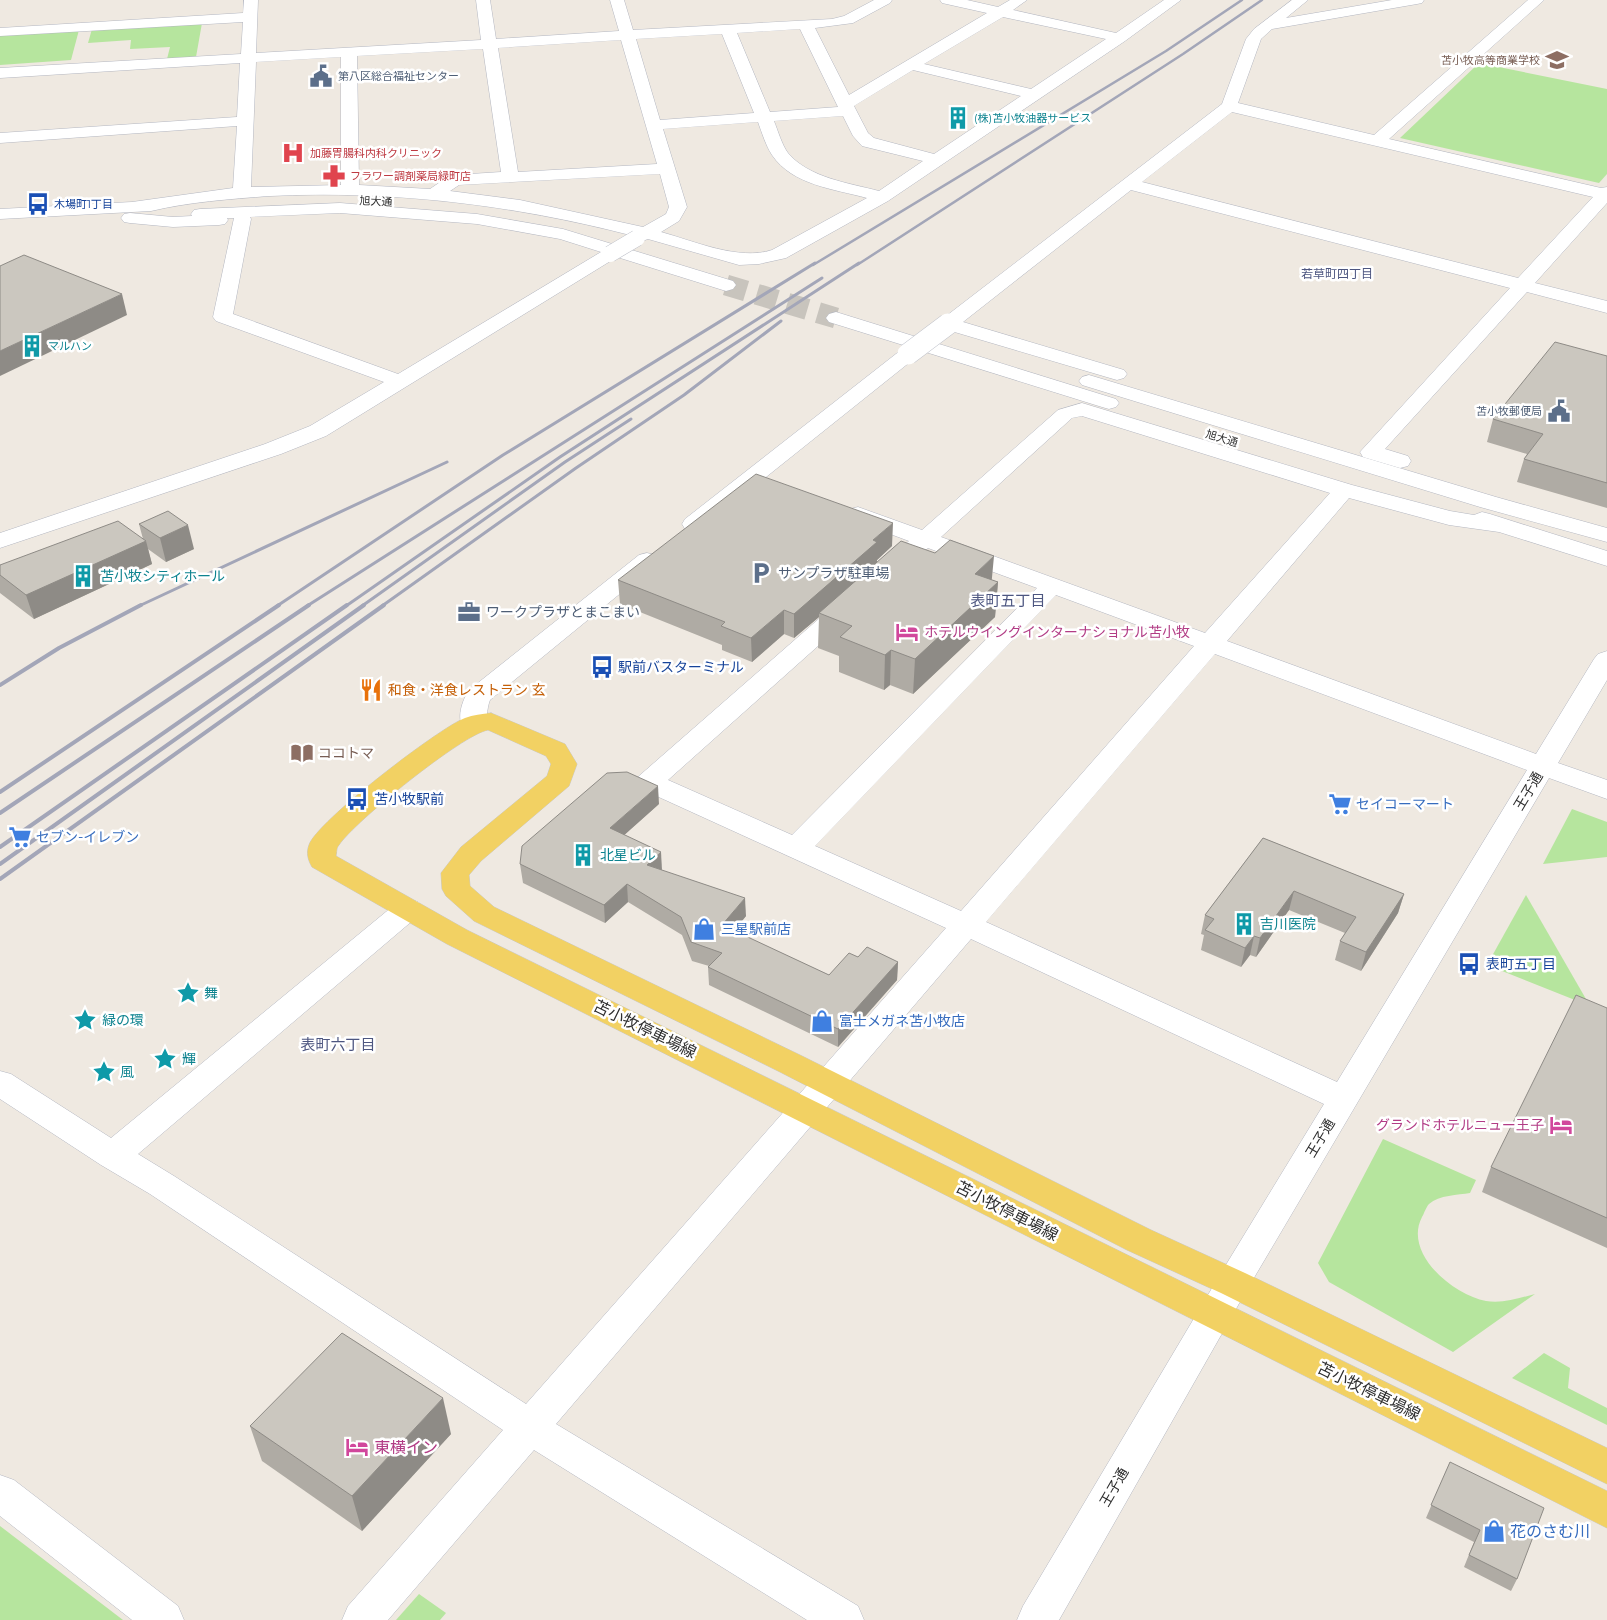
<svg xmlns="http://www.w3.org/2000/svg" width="1607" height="1620" font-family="Montserrat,'Noto Sans JP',sans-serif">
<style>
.green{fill:#b6e59e}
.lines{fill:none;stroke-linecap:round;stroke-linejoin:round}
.minor-tunnel{stroke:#c8c4bd;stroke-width:21;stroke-dasharray:21 11;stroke-linecap:butt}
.minor-casing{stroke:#b4b7c1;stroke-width:1}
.major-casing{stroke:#c9c9c9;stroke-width:1}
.minor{fill:#fff;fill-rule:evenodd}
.major{fill:#f2d163;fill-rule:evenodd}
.rail-far2{stroke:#a3a6b8;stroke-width:2.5}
.rail-far1{stroke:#a3a6b8;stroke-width:3}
.rail{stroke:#a3a6b8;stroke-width:4}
.minor-bridge-far1-casing{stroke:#b4b7c1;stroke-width:17;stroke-linecap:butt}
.minor-bridge-casing{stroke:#b4b7c1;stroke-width:22;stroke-linecap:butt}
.minor-bridge-far1{stroke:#fff;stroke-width:16}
.minor-bridge{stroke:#fff;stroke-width:21}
.wall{fill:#afaba4}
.shaded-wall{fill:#8e8b86}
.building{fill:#cbc7bf;stroke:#8e8b86}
.labels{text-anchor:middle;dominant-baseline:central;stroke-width:5;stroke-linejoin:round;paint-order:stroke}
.far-education-label{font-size:11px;fill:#785e54;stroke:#fff;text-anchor:end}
.far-service-label{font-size:11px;fill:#4e5e75;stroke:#fff;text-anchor:start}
.far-culture-label{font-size:11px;fill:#0d838f;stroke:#fff;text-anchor:start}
.far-health-label{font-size:11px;fill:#be3a42;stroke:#fff;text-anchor:start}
.far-street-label{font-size:11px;fill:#2e2e2e;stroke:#fff}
.far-transit-label{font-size:11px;fill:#164399;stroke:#fff;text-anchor:start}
.far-neighbourhood-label{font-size:12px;fill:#4d5680;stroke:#fff}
.service-label{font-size:14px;fill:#4e5e75;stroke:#fff;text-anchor:start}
.culture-label{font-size:14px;fill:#0d838f;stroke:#fff;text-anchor:start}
.hotel-label{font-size:14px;fill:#b23c85;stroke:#fff;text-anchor:start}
.transit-label{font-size:14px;fill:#164399;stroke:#fff;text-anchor:start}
.food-label{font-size:14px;fill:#c56008;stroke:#fff;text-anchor:start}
.education-label{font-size:14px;fill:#785e54;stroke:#fff;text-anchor:start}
.street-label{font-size:14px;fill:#2e2e2e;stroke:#fff}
.shop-label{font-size:14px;fill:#366cbe;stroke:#fff;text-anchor:start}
.neighbourhood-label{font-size:15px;fill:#4d5680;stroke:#fff}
.near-street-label{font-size:16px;fill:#2e2e2e;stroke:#fff}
.near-hotel-label{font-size:16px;fill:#b23c85;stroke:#fff;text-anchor:start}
.near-shop-label{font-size:16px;fill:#366cbe;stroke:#fff;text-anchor:start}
</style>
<rect width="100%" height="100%" fill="#efe9e1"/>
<!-- green -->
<g class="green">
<path d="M202,23L196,57L167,59L170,47L130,49L131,40L88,43L92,29Z"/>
<path d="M79,30L71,60L0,65V35Z"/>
<path d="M1479,63L1607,89V174L1599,183L1400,138Z"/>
<path d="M1572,809L1607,822V857L1543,864Z"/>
<path d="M1526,895L1590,1006L1487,965Z"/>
<path d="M1383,1139L1476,1180L1470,1193C1458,1195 1439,1195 1429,1204C1426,1207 1424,1214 1422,1217C1403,1253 1453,1295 1486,1301C1502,1304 1519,1298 1535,1294L1453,1352L1329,1282L1318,1263Z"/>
<path d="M1544,1353L1570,1368L1568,1388L1607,1408V1425L1512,1378Z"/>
<path d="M0,1526L123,1620H0Z"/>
<path d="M419,1594L446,1613L440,1620H396Z"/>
</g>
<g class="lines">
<!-- minor-tunnel -->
<path class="minor-tunnel" d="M726,285L836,318"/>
<defs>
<g id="minor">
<path d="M244,0H258L256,53L481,40L476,0H490L496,39L619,31L610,0H624L633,30L832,19L844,16L874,0H892L890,3L853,23L815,28L849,95L987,13L942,3L940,0H967L998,7L1010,0H1027L1013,10L1116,33L1164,0H1181L1125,41L888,201L786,258L759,264L739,265L648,239L637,243L631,242L628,238L630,235C513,205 392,190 270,196C230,199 189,202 151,211L0,219V209L132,202L233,188L237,126L0,143V133L237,117L240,63L0,78V68L241,54L243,22L0,36V28L243,13ZM1003,17L1106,39L1031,89L924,64ZM800,29L838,107L770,112L737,33ZM722,34L754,113L660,120L636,39ZM621,40L657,164L518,172L498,48ZM483,49L501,172L455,175L449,176L430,189L359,185L357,56ZM341,57V185L251,187L256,62ZM913,70L1021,96L934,154L874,138L868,133L854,106ZM843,116L853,136L862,146L923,161L879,191C849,183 809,178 788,153C782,145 778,131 774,121ZM758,122C762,133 766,146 772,155C792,185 834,189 867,198L772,250C739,261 694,241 661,232L679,221L687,207L663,129ZM660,174L669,207L666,214L643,227L520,200L450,191L459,185Z"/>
<path d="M1292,0H1308L1286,18L1392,0H1424L1422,3L1417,4L1272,29L1261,39L1238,103L1374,135L1528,0H1544L1389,139L1601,188L1607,187V203L1535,283L1607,301V313L1527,292L1385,449L1408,456L1411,461L1408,466L1400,468L1363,457L1360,452L1510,288L1131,190L963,322L1124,370L1127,374L1124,378L1117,380L1110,378L941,328L938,324L941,320L1222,104L1246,39L1254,29ZM1232,112L1593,197L1518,278L1142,182Z"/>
<path d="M340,203L477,214L563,229L733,281L736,285L733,289L726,291L617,257L326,436L281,454L0,548V533L265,444L310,426L384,382L216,321L213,317L234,218H227L228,220L225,224L219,225L173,227L130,223L124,222L121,218L124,214L130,213L173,217L192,216L191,214L194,210L200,209ZM340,213L477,224L560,239L601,252L398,374L233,314L251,219L250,217Z"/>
<path d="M836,312L1116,399L1119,403L1116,407L1109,409L1102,407L829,322L826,318L829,314Z"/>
<path d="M908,348L915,350L918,354L915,358L701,529L693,531L685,529L682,524L685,519L901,350Z"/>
<path d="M1089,375L1496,497L1607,528V542L1480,507L1082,385L1079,381L1082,377Z"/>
<path d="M1082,403L1352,485L1450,511L1474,515L1482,512L1490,514L1607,551V566L1499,532L1449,525L1349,498L1227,641L1536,754L1594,659L1598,654L1607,651V680L1558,763L1607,780V799L1549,778L1245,1293L1059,1620H1017L1023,1606L1221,1273L1324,1104L971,939L556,1424L858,1606L864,1620H807L534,1450L388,1620H342L348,1606L503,1430L150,1194L101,1165L0,1099V1071L11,1074L111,1138L398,902L408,899L418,902L423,909L418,916L138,1154L174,1176L526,1404L946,928L639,788L635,782L639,776L837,603L846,601L855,603L858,608L855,613L668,780L792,835L1037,588L928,548C915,560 901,580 882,575L878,570L882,565L909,541L850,519L847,514L850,509L858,507L922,530L1058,410ZM1082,416L1330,493L1205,633L941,537L1072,418ZM1056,595L1194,646L961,911L815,846ZM1215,654L1527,770L1337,1082L986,922Z"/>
<path d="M647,553L655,555L659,560L655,565L490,700C486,710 488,721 482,730L473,732L464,730C456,718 462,701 469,690L639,555Z"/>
<path d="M0,1475L14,1480L178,1606L184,1620H132L0,1516Z"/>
</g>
<path id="major" d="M491,713L565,744L577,764L569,786L481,861L469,875L470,886L494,907L802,1056L1151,1230L1245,1273L1607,1448V1484L1221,1293L1127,1250L780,1072L474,921L446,896L442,889L441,873L461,847L547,776L551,764L546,756L488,730C463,734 354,822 339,845C336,848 337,852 336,856L467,930L1607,1491V1528L447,944L312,867C308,860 306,853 309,845C316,822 439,728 465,718C473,715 482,714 491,713Z"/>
</defs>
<!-- minor casing -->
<use href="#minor" class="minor-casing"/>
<!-- major casing -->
<use href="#major" class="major-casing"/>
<!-- minor -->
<use href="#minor" class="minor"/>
<!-- major -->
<use href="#major" class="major"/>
<!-- rail-far2 -->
<g class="rail-far2">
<path d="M813,265L1166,51L1242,0"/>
<path d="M857,265L1183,54L1262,0"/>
</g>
<!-- rail-far1 -->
<g class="rail-far1">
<path d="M139,606L447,462"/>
<path d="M277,606L503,455L815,263"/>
<path d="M307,606L822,278"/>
<path d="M346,606L560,457L859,263"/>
<path d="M362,606L565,462L631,419"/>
<path d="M382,606L576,468L684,395L781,321"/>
</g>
<!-- rail -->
<g class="rail">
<path d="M0,685L59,648L141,605"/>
<path d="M0,792L279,605"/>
<path d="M0,813L309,605"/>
<path d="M0,847L347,605"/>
<path d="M0,864L364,605"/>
<path d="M0,879L384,605"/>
</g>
<defs>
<path id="minor-bridge-far1" d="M610,254L637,238"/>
<path id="minor-bridge" d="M908,354L948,324"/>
</defs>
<!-- minor-bridge-far1 casing -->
<use href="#minor-bridge-far1" class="minor-bridge-far1-casing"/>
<!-- minor-bridge casing -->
<use href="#minor-bridge" class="minor-bridge-casing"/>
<!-- minor-bridge-far1 -->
<use href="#minor-bridge-far1" class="minor-bridge-far1"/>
<!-- minor-bridge -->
<use href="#minor-bridge" class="minor-bridge"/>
</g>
<!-- wall -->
<g class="wall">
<path d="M1607,356V508L1517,482L1524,459L1527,454L1487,442L1493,419Z"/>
<path d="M139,524L194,549L166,562L148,549L152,564L34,619L0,593V565L143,539Z"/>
<path d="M892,546L877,560V562L992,580L998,582L995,617L913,694L890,685L884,690L839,672V656L818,648L819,617L794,638L784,634L752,662L722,650V645L620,604L618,580Z"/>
<path d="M659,804L624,835L662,870L746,916L734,931L829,975L858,957L898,962L897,980L838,1047L709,985L708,967L709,966L692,961L682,935L628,902L605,923L523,883L520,864Z"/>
<path d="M1263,838L1404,894L1398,913L1361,971L1335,960L1340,941L1345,933L1289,910L1256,957L1250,955L1241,967L1201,950L1204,935L1201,934L1205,915Z"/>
<path d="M1607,1008V1248L1482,1192L1491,1167Z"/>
<path d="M250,1426L451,1434L362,1531L262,1461Z"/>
<path d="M1450,1462L1517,1579L1511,1591L1464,1567L1474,1542L1426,1518Z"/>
</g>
<!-- shaded-wall -->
<g class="shaded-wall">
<path d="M122,294L127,315L0,376V351Z"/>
<path d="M893,523L892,546L877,560V566L819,613V617L794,638V614L873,540Z"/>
<path d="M188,525L194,549L166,562L160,538Z"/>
<path d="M146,541L152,564L34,619L26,595Z"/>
<path d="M994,556L991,588L998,582L995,617L913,694L915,659L975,574Z"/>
<path d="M784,610V634L752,662L751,638Z"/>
<path d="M891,650L890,685L884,690L885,655Z"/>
<path d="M658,786L659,804L612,846L610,828Z"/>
<path d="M661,852L662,870L647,865Z"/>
<path d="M627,884L628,902L605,923L604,905Z"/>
<path d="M1294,891L1289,910L1256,957L1260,938Z"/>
<path d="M1404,894L1398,913L1361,971L1366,952Z"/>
<path d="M745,898L746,916L723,944L722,925Z"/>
<path d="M1254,936L1250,955L1241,967L1245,948Z"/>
<path d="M898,962L897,980L838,1047V1029Z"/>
<path d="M443,1398L451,1434L362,1531L352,1496Z"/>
</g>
<!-- building -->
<g class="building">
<path d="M24,255L122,294L0,351V266Z"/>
<path d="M1555,342L1607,356V483L1524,459L1543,434L1493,419Z"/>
<path d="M756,474L893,523L873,540L877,542L794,614L784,610L751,638L721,626L725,622L618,580Z"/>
<path d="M168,511L188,525L160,538L139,524Z"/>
<path d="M118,521L146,541L26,595L0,575V565Z"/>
<path d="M950,540L994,556L975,574L998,582L915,659L891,650L885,655L840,637L852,626L819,613L901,541L935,553Z"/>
<path d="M627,772L658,786L610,828L661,852L647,865L745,898L722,925L829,975L849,953L858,957L867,947L898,962L838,1029L708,967L722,953L691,942L681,917L627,884L604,905L520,864L522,846L607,773Z"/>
<path d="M1263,838L1404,894L1366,952L1340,941L1356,917L1294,891L1260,938L1254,936L1245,948L1205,930L1214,919L1205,915Z"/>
<path d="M1576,995L1607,1008V1218L1491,1167Z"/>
<path d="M342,1333L443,1398L352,1496L250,1426Z"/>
<path d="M1450,1462L1544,1508L1517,1579L1469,1555L1480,1530L1431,1505Z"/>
</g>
<!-- icons -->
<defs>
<symbol id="university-bare" viewBox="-9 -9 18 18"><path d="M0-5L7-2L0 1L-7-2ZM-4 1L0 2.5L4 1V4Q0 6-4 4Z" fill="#8d6e63" stroke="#fff" stroke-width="2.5" paint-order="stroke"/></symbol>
<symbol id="civic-bare" viewBox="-9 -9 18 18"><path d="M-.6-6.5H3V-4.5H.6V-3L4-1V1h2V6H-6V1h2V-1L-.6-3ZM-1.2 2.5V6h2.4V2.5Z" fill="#5c6f8a" stroke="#fff" stroke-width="2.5" paint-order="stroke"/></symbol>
<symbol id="building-bare" viewBox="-9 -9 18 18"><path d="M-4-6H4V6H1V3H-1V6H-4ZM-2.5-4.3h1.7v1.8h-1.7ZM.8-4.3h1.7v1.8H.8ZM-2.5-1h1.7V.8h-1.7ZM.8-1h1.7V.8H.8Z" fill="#0f9aa8" stroke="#fff" stroke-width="2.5" paint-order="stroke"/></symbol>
<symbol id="hospital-bare" viewBox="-9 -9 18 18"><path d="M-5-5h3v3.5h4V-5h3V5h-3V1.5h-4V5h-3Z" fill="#e0444e" stroke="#fff" stroke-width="2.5" paint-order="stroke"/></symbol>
<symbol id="pharmacy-bare" viewBox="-9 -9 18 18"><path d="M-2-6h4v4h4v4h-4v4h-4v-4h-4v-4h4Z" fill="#e0444e" stroke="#fff" stroke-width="2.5" paint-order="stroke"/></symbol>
<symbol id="bus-bare" viewBox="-9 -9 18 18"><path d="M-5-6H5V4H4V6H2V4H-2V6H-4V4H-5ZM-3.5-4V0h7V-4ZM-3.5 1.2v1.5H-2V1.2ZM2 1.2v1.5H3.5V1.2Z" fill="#1a4fb4" stroke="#fff" stroke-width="2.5" paint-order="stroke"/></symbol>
<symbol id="parking-bare" viewBox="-9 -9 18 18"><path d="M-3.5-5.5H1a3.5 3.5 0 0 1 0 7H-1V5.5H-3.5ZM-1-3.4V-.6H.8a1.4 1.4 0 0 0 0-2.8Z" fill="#5c6f8a" stroke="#fff" stroke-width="2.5" paint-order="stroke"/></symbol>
<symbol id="office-bare" viewBox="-9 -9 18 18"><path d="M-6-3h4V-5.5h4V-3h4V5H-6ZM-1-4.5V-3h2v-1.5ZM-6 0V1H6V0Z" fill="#5c6f8a" stroke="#fff" stroke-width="2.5" paint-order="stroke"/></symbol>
<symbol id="hotel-bare" viewBox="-9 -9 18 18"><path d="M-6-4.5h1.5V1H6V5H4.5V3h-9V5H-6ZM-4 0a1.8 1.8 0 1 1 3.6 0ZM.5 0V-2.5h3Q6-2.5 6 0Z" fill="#d1479c" stroke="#fff" stroke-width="2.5" paint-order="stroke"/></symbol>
<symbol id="restaurant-bare" viewBox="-9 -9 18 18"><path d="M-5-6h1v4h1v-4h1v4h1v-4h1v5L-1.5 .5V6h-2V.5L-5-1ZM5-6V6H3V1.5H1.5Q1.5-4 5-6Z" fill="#e8710a" stroke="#fff" stroke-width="2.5" paint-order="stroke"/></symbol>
<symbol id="library-bare" viewBox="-9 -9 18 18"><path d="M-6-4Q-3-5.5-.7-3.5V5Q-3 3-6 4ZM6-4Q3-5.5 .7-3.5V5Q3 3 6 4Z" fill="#8d6e63" stroke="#fff" stroke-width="2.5" paint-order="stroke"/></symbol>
<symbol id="supermarket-bare" viewBox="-9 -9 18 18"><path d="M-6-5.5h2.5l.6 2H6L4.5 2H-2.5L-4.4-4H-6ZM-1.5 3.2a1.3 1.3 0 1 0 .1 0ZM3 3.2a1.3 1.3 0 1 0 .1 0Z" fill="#3f7fe0" stroke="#fff" stroke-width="2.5" paint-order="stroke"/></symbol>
<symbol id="shop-bare" viewBox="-9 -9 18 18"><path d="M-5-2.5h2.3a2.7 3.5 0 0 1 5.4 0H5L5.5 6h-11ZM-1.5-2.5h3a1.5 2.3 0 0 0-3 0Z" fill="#3f7fe0" stroke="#fff" stroke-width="2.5" paint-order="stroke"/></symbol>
<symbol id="sight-bare" viewBox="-9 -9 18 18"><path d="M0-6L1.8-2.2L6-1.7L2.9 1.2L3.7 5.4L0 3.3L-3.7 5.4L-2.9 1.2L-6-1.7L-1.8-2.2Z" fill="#0f9aa8" stroke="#fff" stroke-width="2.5" paint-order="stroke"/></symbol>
</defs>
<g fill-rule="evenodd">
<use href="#university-bare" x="1541" y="44" width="32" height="32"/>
<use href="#civic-bare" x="305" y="60" width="32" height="32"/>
<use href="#building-bare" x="942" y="102" width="32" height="32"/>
<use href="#hospital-bare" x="277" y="137" width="32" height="32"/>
<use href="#pharmacy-bare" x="318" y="160" width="32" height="32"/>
<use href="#bus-bare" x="22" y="188" width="32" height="32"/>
<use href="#building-bare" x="16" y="330" width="32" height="32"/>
<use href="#civic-bare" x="1543" y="395" width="32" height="32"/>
<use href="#parking-bare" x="745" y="557" width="32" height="32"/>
<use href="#building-bare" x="67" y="560" width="32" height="32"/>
<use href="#office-bare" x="453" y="596" width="32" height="32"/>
<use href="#hotel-bare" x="891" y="616" width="32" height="32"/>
<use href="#bus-bare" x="586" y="651" width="32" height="32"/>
<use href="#restaurant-bare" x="355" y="674" width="32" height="32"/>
<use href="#library-bare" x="286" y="737" width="32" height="32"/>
<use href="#bus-bare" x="341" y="783" width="32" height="32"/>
<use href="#supermarket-bare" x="1324" y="788" width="32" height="32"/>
<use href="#supermarket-bare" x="4" y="821" width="32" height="32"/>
<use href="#building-bare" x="567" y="839" width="32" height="32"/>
<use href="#building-bare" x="1228" y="908" width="32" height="32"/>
<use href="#shop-bare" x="688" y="913" width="32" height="32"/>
<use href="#bus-bare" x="1453" y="948" width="32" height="32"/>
<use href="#sight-bare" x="172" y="977" width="32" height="32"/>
<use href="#sight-bare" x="69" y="1004" width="32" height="32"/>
<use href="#shop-bare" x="806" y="1005" width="32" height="32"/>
<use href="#sight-bare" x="149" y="1043" width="32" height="32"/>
<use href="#sight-bare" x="88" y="1056" width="32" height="32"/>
<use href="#hotel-bare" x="1545" y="1109" width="32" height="32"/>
<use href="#hotel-bare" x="341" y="1431" width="32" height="32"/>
<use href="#shop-bare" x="1478" y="1515" width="32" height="32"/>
</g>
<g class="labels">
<!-- far-education labels -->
<g class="far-education-label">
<text x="1540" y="60">苫小牧高等商業学校</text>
</g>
<!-- far-service labels -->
<g class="far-service-label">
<text x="338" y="76">第八区総合福祉センター</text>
<text x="1542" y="411" text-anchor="end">苫小牧郵便局</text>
</g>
<!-- far-culture labels -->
<g class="far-culture-label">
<text x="974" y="118">(株)苫小牧油器サービス</text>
<text x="48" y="346">マルハン</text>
</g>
<!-- far-health labels -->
<g class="far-health-label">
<text x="310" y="153">加藤胃腸科内科クリニック</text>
<text x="350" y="176">フラワー調剤薬局緑町店</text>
</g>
<!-- far-street labels -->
<g class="far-street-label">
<text transform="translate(376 201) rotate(3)">旭大通</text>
<text transform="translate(1222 438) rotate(17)">旭大通</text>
</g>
<!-- far-transit labels -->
<g class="far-transit-label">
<text x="54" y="204">木場町1丁目</text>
</g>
<!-- far-neighbourhood labels -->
<g class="far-neighbourhood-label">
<text x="1337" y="273">若草町四丁目</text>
</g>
<!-- service labels -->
<g class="service-label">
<text x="778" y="573">サンプラザ駐車場</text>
<text x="486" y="612">ワークプラザとまこまい</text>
</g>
<!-- culture labels -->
<g class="culture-label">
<text x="100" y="576">苫小牧シティホール</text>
<text x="600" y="855">北星ビル</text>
<text x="1260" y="924">吉川医院</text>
<text x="204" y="993">舞</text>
<text x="102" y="1020">緑の環</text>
<text x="182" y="1059">輝</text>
<text x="120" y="1072">風</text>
</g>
<!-- hotel labels -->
<g class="hotel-label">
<text x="924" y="632">ホテルウイングインターナショナル苫小牧</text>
<text x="1544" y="1125" text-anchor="end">グランドホテルニュー王子</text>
</g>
<!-- transit labels -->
<g class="transit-label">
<text x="618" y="667">駅前バスターミナル</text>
<text x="374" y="799">苫小牧駅前</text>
<text x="1486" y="964">表町五丁目</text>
</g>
<!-- food labels -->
<g class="food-label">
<text x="388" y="690">和食・洋食レストラン 玄</text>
</g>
<!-- education labels -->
<g class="education-label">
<text x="318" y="753">ココトマ</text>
</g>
<!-- street labels -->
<g class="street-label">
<text transform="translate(1528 791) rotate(-59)">王子通</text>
<text transform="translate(1320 1138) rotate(-59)">王子通</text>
<text transform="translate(1114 1487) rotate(-60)">王子通</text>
</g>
<!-- shop labels -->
<g class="shop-label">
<text x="1356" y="804">セイコーマート</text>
<text x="36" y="837">セブン-イレブン</text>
<text x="721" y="929">三星駅前店</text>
<text x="839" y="1021">富士メガネ苫小牧店</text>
</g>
<!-- neighbourhood labels -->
<g class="neighbourhood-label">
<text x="1008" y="600">表町五丁目</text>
<text x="338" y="1044">表町六丁目</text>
</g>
<!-- near-street labels -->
<g class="near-street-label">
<text transform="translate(645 1029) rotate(26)">苫小牧停車場線</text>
<text transform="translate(1007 1211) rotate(27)">苫小牧停車場線</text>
<text transform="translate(1369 1391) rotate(26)">苫小牧停車場線</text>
</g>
<!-- near-hotel labels -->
<g class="near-hotel-label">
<text x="374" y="1447">東横イン</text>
</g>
<!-- near-shop labels -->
<g class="near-shop-label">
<text x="1510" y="1531">花のさむ川</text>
</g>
</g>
</svg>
